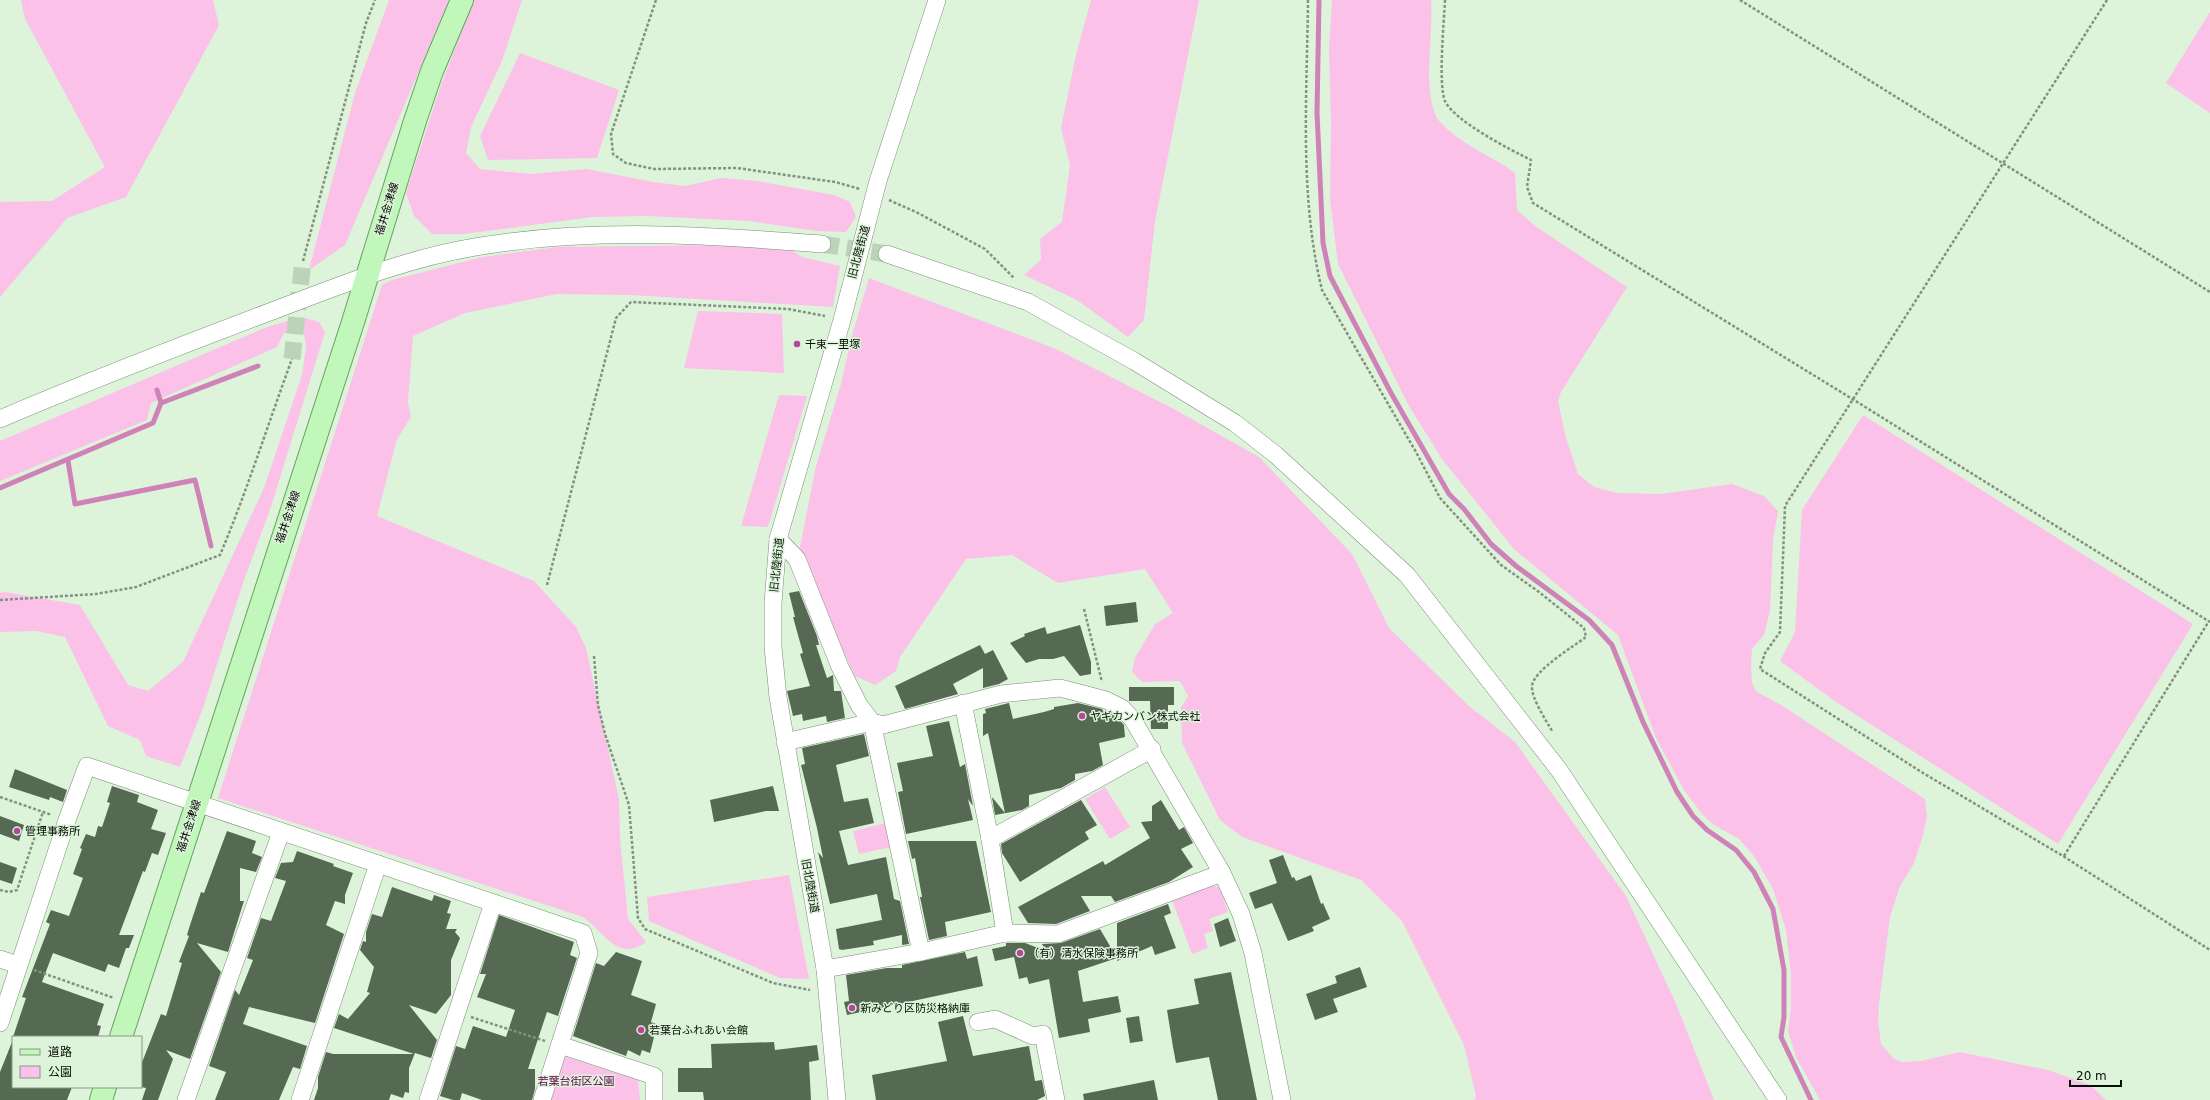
<svg xmlns="http://www.w3.org/2000/svg" width="2210" height="1100" font-family="'DejaVu Sans','Noto Sans JP',sans-serif">
<style>
.green{fill:#fbc1e8}
.lines{fill:none;stroke-linecap:round;stroke-linejoin:round}
.stream{stroke:#cf82b8;stroke-width:5}
.building{fill:#556953}
.minor-tunnel{stroke:#bdd2ba;stroke-width:17;stroke-dasharray:17 8;stroke-linecap:butt}
.minor-casing{stroke:#798e76;stroke-width:18}
.major-casing{stroke:#66a260;stroke-width:24}
.path{stroke:#82927f;stroke-width:2.5;stroke-dasharray:3 2;stroke-linecap:butt}
.minor{stroke:#fff;stroke-width:17}
.major{stroke:#c2f7bc;stroke-width:22}
.poi-dot{fill:#b8449c;stroke:#ddf4da;stroke-width:1.5}
.labels{text-anchor:middle;dominant-baseline:central;stroke-width:3;stroke-linejoin:round;paint-order:stroke}
.street-label{font-size:11px;fill:#070e06;stroke:#ddf4da}
.poi-label{font-size:11px;fill:#070e06;stroke:#ddf4da;text-anchor:start}
.park-label{font-size:11px;fill:#60004e;stroke:#ddf4da}
</style>
<rect width="100%" height="100%" fill="#ddf4da"/>
<!-- green -->
<g class="green">
<path d="M21,0H213L219,25L126,197L67,218L0,297V202L52,201L105,167L25,19Z"/>
<path d="M389,0H449L345,245L309,270L355,93Z"/>
<path d="M474,0H522L502,61L471,127L466,153L480,169L530,174L587,169L653,182L685,186L721,178L757,181L834,195L850,202L856,217L846,232L817,231L749,221L647,216L592,217L464,234H432L414,216L406,193L441,85Z"/>
<path d="M1091,0H1199L1155,221L1144,320L1128,337L1077,300L1024,275L1041,260L1040,239L1062,222L1070,165L1061,128L1076,55Z"/>
<path d="M1332,0H1431C1434,36 1422,83 1436,116C1439,123 1454,135 1460,139C1478,152 1498,160 1515,173L1517,210L1535,226L1627,287L1561,392L1558,401L1566,438L1578,474L1594,487L1617,493L1661,494L1732,484L1764,496L1778,511L1773,540L1770,610L1764,635L1752,649L1751,665L1752,683L1757,692L1781,705L1925,799L1927,817L1922,839L1914,863L1900,886L1890,917L1879,1004L1878,1021L1881,1044L1894,1059L1902,1062L1921,1061L1960,1052L2048,1070L2090,1085L2106,1100H1820L1796,1057L1788,1031L1791,1008V974L1786,930L1773,889L1754,856L1739,839L1714,825L1702,814L1684,790L1656,738L1618,635L1514,549L1442,459L1409,406L1338,264L1330,199L1331,122L1329,48Z"/>
<path d="M2210,12V113L2166,83Z"/>
<path d="M520,53L619,90L597,158L488,160L480,136Z"/>
<path d="M719,245L787,247L802,257L840,266L833,307L631,295L557,294L465,313L413,336L408,402L411,417L397,439L377,516L534,581L576,627L586,648L619,799L620,839L628,919L646,942C618,963 603,931 583,917L218,798L382,285L392,280L482,257L558,247Z"/>
<path d="M869,278L1056,349L1172,408L1259,457L1352,554L1389,628L1469,706L1515,742L1626,896L1677,1006L1714,1100H1474L1476,1096L1464,1045L1402,921L1361,880L1242,837L1220,820L1182,743L1181,708L1188,696L1180,681L1142,682L1132,672L1135,658L1155,624L1173,613L1145,569L1058,583L1012,555L966,559L900,657L896,671L875,685L855,676L811,584L800,547L816,466L841,384L851,339Z"/>
<path d="M698,311L782,314L784,373L684,368Z"/>
<path d="M301,317L319,322L325,332L271,507L244,580L203,708L180,767L146,756L140,740L108,726L65,637L36,631L0,632V593L5,592L80,605L128,685L148,691L183,662L264,488L302,375L306,346L304,334L301,332L284,333L277,347L151,403L147,420L0,481V441L267,327Z"/>
<path d="M779,395L807,396L768,527L741,526Z"/>
<path d="M1863,415L2193,624L2058,844L1836,702L1780,661L1795,632L1802,510Z"/>
<path d="M1105,787L1130,827L1110,839L1085,799Z"/>
<path d="M886,823L891,847L859,854L853,831Z"/>
<path d="M789,875L809,979L780,978L649,921L647,897Z"/>
<path d="M1209,886L1219,887L1228,912L1209,919L1213,931L1204,934L1208,948L1192,954L1172,900Z"/>
<path d="M563,1056L638,1080L640,1100H549Z"/>
</g>
<g class="lines">
<!-- stream -->
<g class="stream">
<path d="M1319,0L1317,113L1323,243L1330,276L1391,393L1449,494L1464,509L1491,544L1516,566L1589,620L1612,645L1643,722L1677,792L1693,816L1707,830L1736,850L1754,872L1773,909L1784,970V1017L1781,1037L1811,1100"/>
<path d="M157,390L161,403"/>
<path d="M68,461L75,504L195,480L211,546"/>
<path d="M0,488L153,423L161,403L258,366"/>
</g>
</g>
<!-- building -->
<g class="building">
<path d="M799,591L817,636L819,645H816L827,678L833,675L834,691H841L845,718L827,722L826,716L803,721L802,714L793,716L787,691L810,686L800,654L803,653L793,617H795L789,593Z"/>
<path d="M1136,602L1138,622L1106,626L1104,606Z"/>
<path d="M1080,625L1091,662V674L1080,676L1064,656L1053,659H1039L1026,663L1010,643L1025,636L1024,634L1045,627L1047,634Z"/>
<path d="M980,645L985,654L993,650L1008,679L999,684L983,688V668L953,684L958,694L905,709L895,686Z"/>
<path d="M1129,687H1174V705H1168V729H1151L1150,701H1129Z"/>
<path d="M1009,703L1013,719L1044,712L1054,709V707L1078,703L1102,709L1105,714L1111,713L1116,716L1124,725L1125,737L1099,743L1103,765L1092,771L1075,774V780L1061,788L1029,795V806L1022,810L995,815L992,797L1005,813L988,733L983,736V714L986,713L985,709Z"/>
<path d="M949,721L960,767L965,764L973,806L968,799L973,820L906,834L898,792L903,791L897,763L933,756L926,726Z"/>
<path d="M864,734L869,756L836,765L844,802L868,798L874,823L839,831L848,865L886,857L894,899L900,901L909,944L902,945V935L873,941L874,945L842,950L839,949L836,929L882,920L877,894L830,904L818,852L823,858L817,828L801,765L805,764L802,748Z"/>
<path d="M15,769L67,790L63,802L50,797L49,800L9,787Z"/>
<path d="M112,786L139,795L137,802L158,810L151,829L166,833L158,855L152,853L145,872L143,871L119,935H134L129,948H126L119,968L108,964L105,972L53,953L42,982L104,1004L97,1025L101,1026L98,1037H13L26,998L22,997L50,924L46,922L51,910L69,916L83,878L73,874L82,849L80,848L86,834L95,837L98,826L102,827L110,803L107,802Z"/>
<path d="M773,786L779,811H766L714,822L710,800Z"/>
<path d="M1081,800L1097,825L1085,832L1089,839L1020,882L1002,853L1001,844Z"/>
<path d="M1161,800L1179,830L1184,827L1193,843L1181,849L1193,867L1169,882L1115,902L1111,896H1081L1090,911L1056,924L1028,923L1018,907L1103,861L1105,865L1150,838L1141,822L1152,821V806Z"/>
<path d="M0,816L24,825L19,841L0,834Z"/>
<path d="M227,831L256,841L252,853L262,857L256,872L240,868V901H244L228,952L197,943L221,972L190,1059L166,1050L173,1059L158,1100H142L146,1088L141,1087V1065L161,1014L166,1016L182,963L179,962L189,936L187,935L190,925L201,892L204,893Z"/>
<path d="M908,841H976L991,912L945,922L947,936L929,940L920,897H922L915,858L912,859Z"/>
<path d="M297,851L334,864L333,866L353,873L345,895V904L335,901L326,925L344,934L315,1023L249,1007L243,1024L307,1046L300,1069L293,1067L279,1100H215L226,1072L209,1066L235,990L239,995L253,960L247,958L261,918L271,921L286,881L275,878L281,863L293,862Z"/>
<path d="M1283,855L1292,878L1294,877L1296,881L1311,875L1321,904L1323,903L1330,919L1312,927L1314,931L1288,941L1272,903L1255,909L1249,893L1277,883L1269,860Z"/>
<path d="M0,862L17,868L12,884L0,880Z"/>
<path d="M392,887L432,901L434,895L451,901L447,913L451,914L446,929H457L455,932L460,938L451,960V995L436,1014L409,1005L437,1040L431,1058L415,1053L409,1068V1093L405,1092L403,1098L391,1094L389,1100H314L318,1088V1077L326,1052L333,1054H414L334,1028L339,1014L348,1019L370,993L367,992L374,967L360,950L363,941L366,942V932L372,914L382,917Z"/>
<path d="M1168,904L1171,913L1164,916L1176,948L1155,955L1152,946L1117,961V923Z"/>
<path d="M499,915L574,942L570,955L577,958L558,1016L547,1012L528,1069H535V1089L532,1100H482L462,1093L460,1100H453L440,1096L456,1046L465,1049L473,1026L506,1037L515,1010L477,997L486,974H480Z"/>
<path d="M1228,918L1236,941L1220,947L1214,924Z"/>
<path d="M1100,929L1117,958L1078,971L1083,1002L1118,996L1121,1012L1088,1019L1090,1032L1059,1038L1049,979L1029,984L1027,977L1019,979L1014,957L995,961L992,949L1006,946V943H1025L1046,951L1042,944L1061,943Z"/>
<path d="M616,952L642,961L631,995L656,1004L651,1022L656,1024L652,1036L654,1037L650,1053L642,1050L640,1056L628,1050L626,1056L573,1036L596,963L604,966Z"/>
<path d="M965,952L967,959L977,956L983,986L847,1015L844,1002L849,1001L846,975L887,968H902V965Z"/>
<path d="M1360,967L1367,987L1333,999L1338,1012L1315,1020L1306,994L1337,983L1335,976Z"/>
<path d="M1231,972L1257,1100H1218L1209,1057L1176,1063L1173,1047L1167,1010L1199,1004L1194,979Z"/>
<path d="M963,1016L973,1056L1029,1046L1035,1081L1042,1080L1045,1096L1037,1100H876L872,1075L947,1061L938,1022Z"/>
<path d="M1139,1016L1143,1041L1130,1043L1126,1018Z"/>
<path d="M12,1042L13,1087H72L67,1100H0V1072Z"/>
<path d="M774,1042L775,1050L817,1045L819,1060L809,1062L811,1100H704L703,1092H678V1068H712L711,1044Z"/>
<path d="M1154,1080L1158,1100H1084L1083,1094Z"/>
</g>
<g class="lines">
<!-- minor-tunnel -->
<g class="minor-tunnel">
<path d="M822,244L887,254"/>
<path d="M292,359L303,261"/>
</g>
<defs>
<g id="minor">
<path d="M887,254L1028,302L1134,361L1235,423L1276,455L1407,575L1559,770L1778,1100"/>
<path d="M0,419C89,381 177,347 267,313C336,287 403,259 475,247C592,227 705,235 822,244"/>
<path d="M778,539L797,559L840,667L859,705L872,722L883,725L1001,694L1060,688L1106,700L1122,708L1133,720L1222,873L1241,914L1253,953L1282,1100"/>
<path d="M963,703L990,839L1005,933"/>
<path d="M785,742L872,722L921,952"/>
<path d="M990,839L1152,749"/>
<path d="M0,959L18,965"/>
<path d="M825,969L921,952L1005,933L1058,934L1222,873"/>
<path d="M978,1022L995,1019L1033,1036L1043,1034L1056,1100"/>
<path d="M0,1023L67,820L87,766L583,933L589,953L542,1100"/>
<path d="M560,1045L654,1076V1100"/>
<path d="M186,1100L281,832"/>
<path d="M300,1100L378,864"/>
<path d="M428,1100L493,903"/>
<path d="M837,1100L825,969L778,697L773,647V603L778,539L842,320L878,181L937,0"/>
</g>
<g id="major">
<path d="M121,1037L353,322L415,121L432,71L462,0"/>
<path d="M101,1100L105,1087"/>
</g>
</defs>
<!-- minor casing -->
<use href="#minor" class="minor-casing"/>
<!-- major casing -->
<use href="#major" class="major-casing"/>
<!-- path -->
<g class="path">
<path d="M656,0L611,134L613,154L626,163L654,169L737,168L835,182L860,189"/>
<path d="M1308,0C1307,96 1299,196 1322,290L1416,452L1440,498L1501,565L1539,592L1584,628L1586,637C1574,646 1533,671 1532,686C1531,698 1546,720 1552,731"/>
<path d="M1445,0C1444,22 1438,84 1445,101C1454,121 1511,150 1531,160L1527,187L1533,203L1854,400L2210,622"/>
<path d="M1740,0L2210,292"/>
<path d="M2107,0L1785,506L1780,632L1765,653L1760,669L1923,773L2063,856L2210,950"/>
<path d="M889,200L918,213L985,249L1014,278"/>
<path d="M303,261L366,23L375,0"/>
<path d="M547,585L616,318L631,302L788,309L825,316"/>
<path d="M0,600L96,594L136,587L220,555C247,491 268,424 292,359"/>
<path d="M1084,609L1102,682"/>
<path d="M594,656L598,705L605,734L629,805L638,918L645,929L773,983L810,990"/>
<path d="M0,797L52,815"/>
<path d="M2064,856L2209,621"/>
<path d="M0,890L9,892L17,890L43,812"/>
<path d="M34,970L114,998"/>
<path d="M471,1017L545,1041"/>
</g>
<!-- minor -->
<use href="#minor" class="minor"/>
<!-- major -->
<use href="#major" class="major"/>
</g>
<!-- markers -->
<g class="poi-dot">
<circle cx="797" cy="344" r="4"/>
<circle cx="1082" cy="716" r="4"/>
<circle cx="17" cy="831" r="4"/>
<circle cx="1020" cy="953" r="4"/>
<circle cx="852" cy="1008" r="4"/>
<circle cx="641" cy="1030" r="4"/>
</g>
<g class="labels">
<!-- street labels -->
<g class="street-label">
<text transform="translate(387 209) rotate(-73)">福井金津線</text>
<text transform="translate(859 252) rotate(-75)">旧北陸街道</text>
<text transform="translate(288 517) rotate(-72)">福井金津線</text>
<text transform="translate(777 565) rotate(-84)">旧北陸街道</text>
<text transform="translate(189 826) rotate(-72)">福井金津線</text>
<text transform="translate(810 886) rotate(80)">旧北陸街道</text>
</g>
<!-- poi labels -->
<g class="poi-label">
<text x="805" y="344">千束一里塚</text>
<text x="1090" y="716">ヤギカンバン株式会社</text>
<text x="25" y="831">管理事務所</text>
<text x="1028" y="953">（有）清水保険事務所</text>
<text x="860" y="1008">新みどり区防災格納庫</text>
<text x="649" y="1030">若葉台ふれあい会館</text>
</g>
<!-- park labels -->
<g class="park-label">
<text x="576" y="1081">若葉台街区公園</text>
</g>
</g>
<!-- legend -->
<rect x="12" y="1036" width="130" height="52" fill="#ddf4da" stroke="#879885"/>
<rect x="20" y="1049" width="20" height="6" fill="#c2f7bc" stroke="#879885"/>
<text x="48" y="1056" font-size="12" fill="#070e06">道路</text>
<rect x="20" y="1066" width="20" height="12" fill="#fbc1e8" stroke="#879885"/>
<text x="48" y="1076" font-size="12" fill="#070e06">公園</text>
<!-- scale -->
<path d="M2070 1080v6h51v-6" fill="none" stroke="#070e06" stroke-width="2"/>
<text x="2076" y="1080" font-size="12" fill="#070e06" stroke="#ddf4da" stroke-width="3" paint-order="stroke">20 m</text>
</svg>
